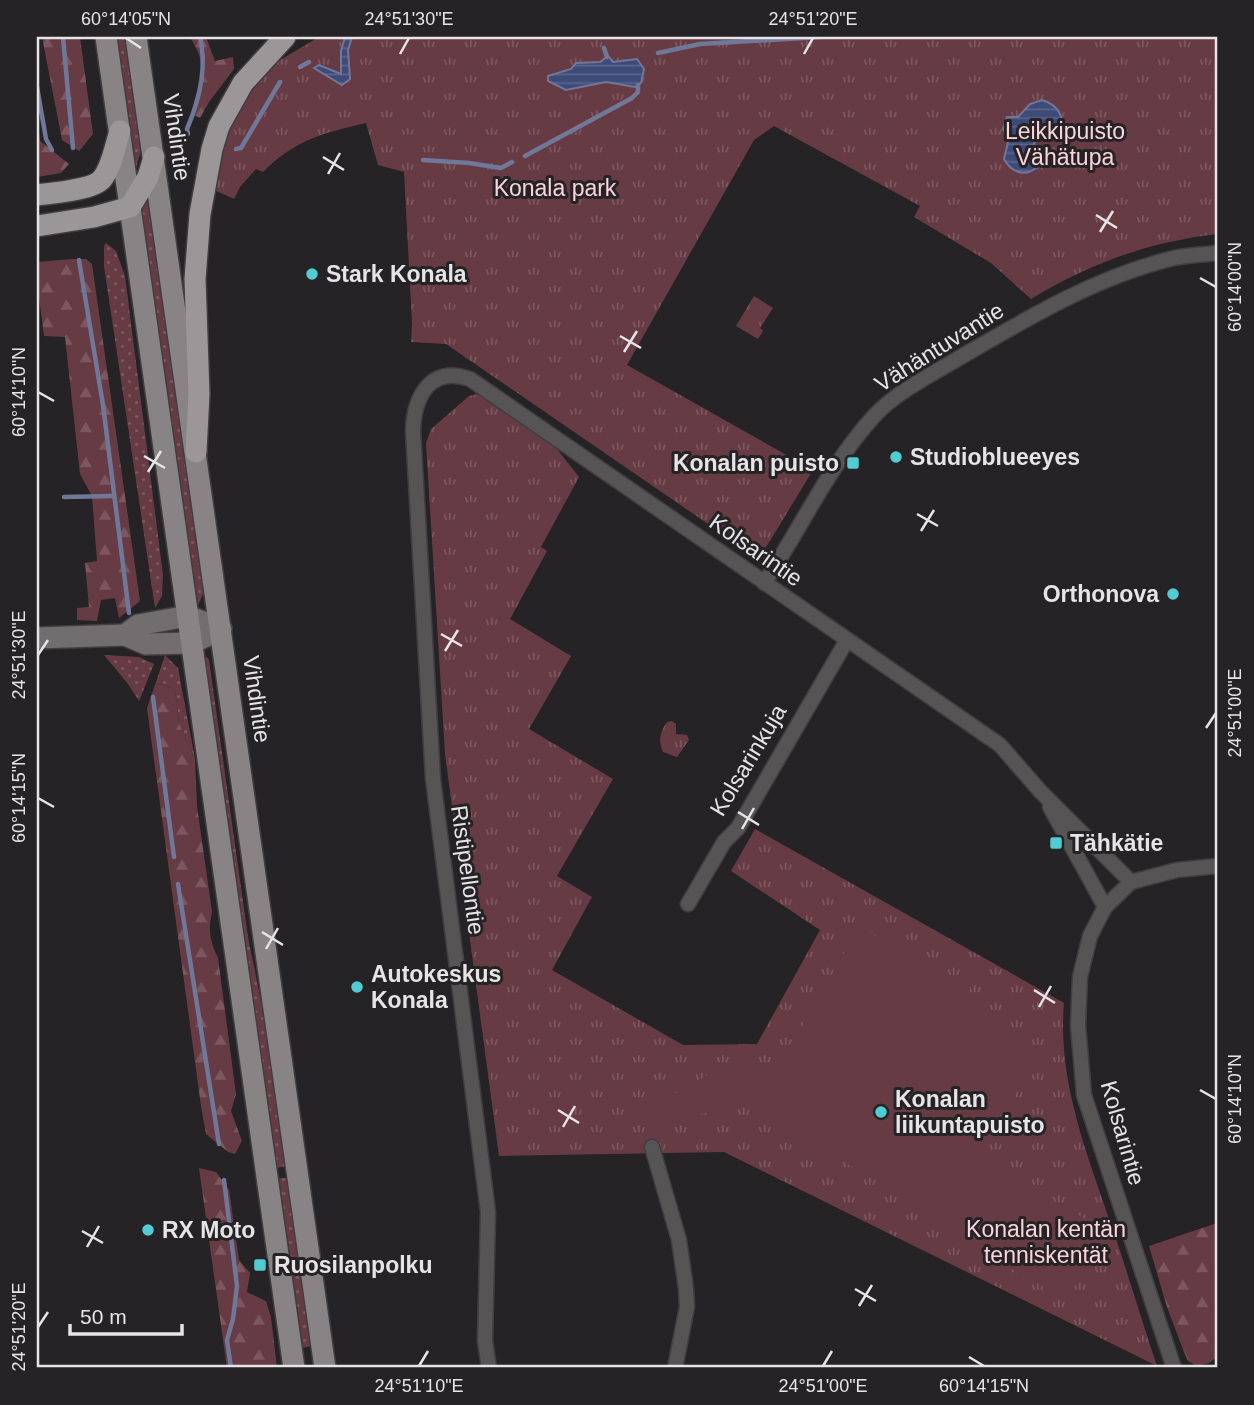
<svg xmlns="http://www.w3.org/2000/svg" width="1254" height="1405" font-family="Arial,sans-serif">
<style>
.grass{fill:url(#grass-dots)}
.forest{fill:url(#forest-firs)}
.park{fill:url(#park-tufts)}
.pitch{fill:#673b44}
.water{fill:url(#water-rules);stroke:#707899;stroke-width:2}
.lines{fill:none;stroke-linecap:round;stroke-linejoin:round}
.stream{stroke:#707899;stroke-width:4.5}
.street-casing{stroke:#403e41;stroke-width:17}
.secondary-casing{stroke:#403e41;stroke-width:24}
.primary-casing{stroke:#403e41;stroke-width:24}
.highway-casing{stroke:#403e41;stroke-width:24}
.street{stroke:#565455;stroke-width:14}
.secondary{stroke:#726e70;stroke-width:21}
.primary{stroke:#888385;stroke-width:21}
.highway{stroke:#9b9698;stroke-width:21}
.ticks{fill:none;stroke:#e6e4e6;stroke-width:2.5}
.poi-dot{fill:#51ccd2;stroke:#252326;stroke-width:2.5}
.labels{text-anchor:middle;dominant-baseline:central;stroke-width:6;stroke-linejoin:round;paint-order:stroke}
.park-label{font-size:23px;fill:#fad4da;stroke:#252326}
.street-label{font-size:23px;fill:#e6e4e6;stroke:#252326}
.poi-label{font-size:23px;font-weight:bold;fill:#e6e4e6;stroke:#252326;text-anchor:start}
.neatline{fill:none;stroke:#e6e4e6;stroke-width:2.5}
.ticks-label{font-size:18px;text-anchor:middle;fill:#e6e4e6}
</style>
<defs>
<pattern id="grass-dots" width="8" height="8" patternUnits="userSpaceOnUse" patternTransform="scale(1.75)"><rect width="8" height="8" fill="#673b44"/><path d="M2 2h.1M6 6h.1" fill="none" stroke="#7d575f" stroke-width="1.8" stroke-linecap="round"/></pattern>
<pattern id="forest-firs" width="22" height="20" patternUnits="userSpaceOnUse" patternTransform="scale(1.75)"><rect width="22" height="20" fill="#673b44"/><path d="M5 1l3.5 6h-7zM16 11l3.5 6h-7z" fill="#7d575f"/></pattern>
<pattern id="park-tufts" width="24" height="20" patternUnits="userSpaceOnUse" patternTransform="scale(1.75)"><rect width="24" height="20" fill="#673b44"/><path d="M3 7l-1-3M5 7V3M7 7l1-3M15 17l-1-3M17 17v-4M19 17l1-3" fill="none" stroke="#7d575f"/></pattern>
<pattern id="water-rules" width="6" height="5" patternUnits="userSpaceOnUse" patternTransform="scale(1.75)"><rect width="6" height="5" fill="#3e4a78"/><path d="M0 2.5h6" fill="none" stroke="#5a648b"/></pattern>
</defs>
<rect width="100%" height="100%" fill="#252326"/>
<!-- grass -->
<g class="grass">
<path d="M115,37H126L142,147L136,168Z"/>
<path d="M149,199L205,590L198,605L141,208Z"/>
<path d="M106,243L116,251L125,276L163,575L162,596L155,608L104,266V246Z"/>
<path d="M104,655L139,657L154,664L139,701L128,684Z"/>
<path d="M165,655L178,668L195,759L179,723L175,690L164,684L155,685Z"/>
<path d="M207,657L209,660L248,937L265,1021L286,1166L276,1168L204,658Z"/>
<path d="M279,1178H287L288,1181L311,1346L303,1348Z"/>
</g>
<!-- forest -->
<g class="forest">
<path d="M42,37H80L93,134L79,151L62,140Z"/>
<path d="M190,37H206L215,61L233,57L234,69L209,102L200,118L194,115C191,101 198,94 201,81C205,63 198,51 190,37Z"/>
<path d="M37,116L40,141L69,164L61,173L37,177Z"/>
<path d="M72,259H86L92,264L140,601L119,618L115,598L101,600L97,621L77,620V608L89,607L85,563L97,561L92,496L80,474L65,337L44,336L37,282V262Z"/>
<path d="M163,684L175,690L179,723L195,759L197,806L212,912C208,930 210,942 218,958L236,1094L231,1111L242,1141L235,1154L228,1152L206,1134L201,1106L147,708L155,685Z"/>
<path d="M199,1168L216,1172L229,1190L239,1260L250,1273L247,1292L266,1301L271,1317L277,1368H227Z"/>
<path d="M1217,1223V1357L1209,1363L1197,1366L1188,1361L1184,1352L1167,1307L1149,1246Z"/>
</g>
<!-- park -->
<g class="park">
<path d="M319,37H1217V234C1149,242 1090,263 1031,299L991,263L914,217L920,206L774,126L754,140L627,365L813,470L770,541L764,550L756,554L746,550L446,344L411,342L412,323L404,172L378,165L366,123C323,133 295,140 263,172L256,169L240,187L234,199L212,189L223,143L236,112L265,69Z"/>
<path d="M754,296L773,308L760,328L763,331L758,339L736,326Z"/>
<path d="M477,394H481L553,444L579,477L541,547L547,551L510,619L571,656L529,729L613,779L557,876L592,897L552,970L683,1045L757,1044L820,930L731,871L755,829L1064,1003C1057,1084 1089,1158 1114,1233C1129,1277 1142,1322 1157,1366L724,1152L499,1156L445,754L426,443L431,429L469,396Z"/>
<path d="M672,721L676,724V734L687,735L689,740L677,757L663,752C658,740 660,732 667,722Z"/>
</g>
<!-- pitch -->
<path class="pitch" d="M859,927L970,988L967,1008L1042,1050L978,1157L1089,1221L1092,1256L1067,1300L949,1234L894,1190L742,1105L658,1124L650,1107L715,1071L783,1060Z"/>
<!-- water -->
<g class="water">
<path d="M345,37H352L348,50L350,79L342,85L314,68L319,65L341,74V51Z"/>
<path d="M608,56L613,62L637,59L644,69L641,83L635,87L606,82L566,90L548,81V76L571,69L576,63L600,62Z"/>
<path d="M1042,100C1055,104 1069,117 1056,130C1051,136 1041,137 1035,141L1034,144L1039,155L1037,167C1025,178 1011,172 1004,159L1009,138L1003,129L1007,117H1018L1030,104Z"/>
</g>
<g class="lines">
<!-- stream -->
<g class="stream">
<path d="M63,37L73,148"/>
<path d="M604,48L607,57"/>
<path d="M658,53L700,44L821,37"/>
<path d="M300,67L309,62"/>
<path d="M37,87L46,139L52,150"/>
<path d="M188,134L187,129C199,101 207,67 200,37"/>
<path d="M236,149L241,148L280,82"/>
<path d="M525,156L632,98L638,92V85"/>
<path d="M423,160L469,163L501,168L512,162"/>
<path d="M79,260L103,405L129,613"/>
<path d="M64,497L113,496"/>
<path d="M153,697L174,857"/>
<path d="M178,884L219,1144"/>
<path d="M224,1180L237,1286L233,1319L227,1340L231,1368"/>
</g>
<defs>
<g id="street">
<path d="M764,583C802,527 829,465 875,415C898,391 931,375 959,358C1026,319 1094,278 1170,259C1185,255 1202,255 1217,253"/>
<path d="M1050,807L1105,907"/>
<path d="M688,904L724,842L738,828L847,640"/>
<path d="M652,1147L679,1240L686,1289L687,1307L675,1368"/>
<path d="M489,1368L485,1341L488,1212L433,779L413,431C414,397 430,365 470,379L1000,745L1040,791L1131,882"/>
<path d="M1174,1368L1084,1095L1078,1025L1080,977L1090,936L1105,907L1131,882L1177,870L1217,866"/>
</g>
<g id="secondary">
<path d="M125,635L138,625L188,616L221,629"/>
<path d="M37,638L125,635L146,644L192,643L221,629"/>
</g>
<g id="primary">
<path d="M106,37L294,1368"/>
<path d="M136,37L325,1368"/>
</g>
<g id="highway">
<path d="M37,195C52,193 93,190 102,179C112,167 115,146 120,131"/>
<path d="M37,226L94,217L130,207L148,177L154,157"/>
<path d="M196,452L199,394L195,279L200,214L212,149L219,126L243,83L285,37"/>
</g>
</defs>
<!-- street casing -->
<use href="#street" class="street-casing"/>
<!-- secondary casing -->
<use href="#secondary" class="secondary-casing"/>
<!-- primary casing -->
<use href="#primary" class="primary-casing"/>
<!-- highway casing -->
<use href="#highway" class="highway-casing"/>
<!-- street -->
<use href="#street" class="street"/>
<!-- secondary -->
<use href="#secondary" class="secondary"/>
<!-- primary -->
<use href="#primary" class="primary"/>
<!-- highway -->
<use href="#highway" class="highway"/>
</g>
<!-- ticks -->
<path class="ticks" d="M126,38L141,48M400,54L409,38M804,54L813,38M323,157L344,170M328,174L340,153M1096,215L1117,228M1100,232L1113,211M1200,278L1216,287M620,336L641,348M624,352L637,331M38,392L54,401M144,456L165,468M148,472L161,451M917,514L938,526M921,531L934,510M441,634L462,646M445,651L458,630M38,655L48,640M1206,728L1216,713M38,798L54,807M738,812L759,825M742,829L754,808M262,932L283,945M266,949L278,928M1034,990L1055,1003M1039,1007L1051,986M1200,1090L1216,1099M558,1110L579,1123M563,1127L575,1106M82,1231L103,1243M87,1247L99,1226M855,1289L876,1301M859,1306L872,1285M38,1327L48,1312M969,1357L984,1366M419,1366L428,1351M823,1366L832,1351"/>
<!-- markers -->
<g class="poi-dot">
<circle cx="312" cy="274" r="7"/>
<circle cx="896" cy="457" r="7"/>
<rect x="846" y="456" width="14" height="14" rx="3.5"/>
<circle cx="1173" cy="594" r="7"/>
<rect x="1049" y="836" width="14" height="14" rx="3.5"/>
<circle cx="357" cy="987" r="7"/>
<circle cx="881" cy="1112" r="7"/>
<circle cx="148" cy="1230" r="7"/>
<rect x="253" y="1258" width="14" height="14" rx="3.5"/>
</g>
<g class="labels">
<!-- park labels -->
<g class="park-label">
<text x="1065" y="131">Leikkipuisto<tspan x="1065" dy="26">Vähätupa</tspan></text>
<text x="555" y="188">Konala park</text>
<text x="1046" y="1229">Konalan kentän<tspan x="1046" dy="26">tenniskentät</tspan></text>
</g>
<!-- street labels -->
<g class="street-label">
<text transform="translate(177 137) rotate(82)">Vihdintie</text>
<text transform="translate(939 347) rotate(-32)">Vähäntuvantie</text>
<text transform="translate(756 550) rotate(35)">Kolsarintie</text>
<text transform="translate(257 699) rotate(82)">Vihdintie</text>
<text transform="translate(748 760) rotate(-59)">Kolsarinkuja</text>
<text transform="translate(468 870) rotate(82)">Ristipellontie</text>
<text transform="translate(1123 1133) rotate(74)">Kolsarintie</text>
</g>
<!-- poi labels -->
<g class="poi-label">
<text x="326" y="274">Stark Konala</text>
<text x="910" y="457">Studioblueeyes</text>
<text x="839" y="463" text-anchor="end">Konalan puisto</text>
<text x="1159" y="594" text-anchor="end">Orthonova</text>
<text x="1070" y="843">Tähkätie</text>
<text x="371" y="974">Autokeskus<tspan x="371" dy="26">Konala</tspan></text>
<text x="895" y="1099">Konalan<tspan x="895" dy="26">liikuntapuisto</tspan></text>
<text x="162" y="1230">RX Moto</text>
<text x="274" y="1265">Ruosilanpolku</text>
</g>
</g>
<!-- border -->
<rect width="1254" height="1405" fill="none" stroke="#252326" stroke-width="77"/>
<!-- scale -->
<path d="M70 1324v10h112v-10" fill="none" stroke="#e6e4e6" stroke-width="3.5"/>
<text x="80" y="1324" font-size="21" fill="#e6e4e6" stroke="#252326" stroke-width="5" paint-order="stroke">50 m</text>
<rect x="38" y="38" width="1178" height="1328" class="neatline"/>
<g class="ticks-label">
<text x="126" y="25">60°14'05"N</text>
<text x="409" y="25">24°51'30"E</text>
<text x="813" y="25">24°51'20"E</text>
<text transform="translate(1235 287) rotate(-90)" y="6">60°14'00"N</text>
<text transform="translate(19 392) rotate(-90)" y="6">60°14'10"N</text>
<text transform="translate(19 655) rotate(-90)" y="6">24°51'30"E</text>
<text transform="translate(1235 713) rotate(-90)" y="6">24°51'00"E</text>
<text transform="translate(19 798) rotate(-90)" y="6">60°14'15"N</text>
<text transform="translate(1235 1099) rotate(-90)" y="6">60°14'10"N</text>
<text transform="translate(19 1327) rotate(-90)" y="6">24°51'20"E</text>
<text x="419" y="1392">24°51'10"E</text>
<text x="823" y="1392">24°51'00"E</text>
<text x="984" y="1392">60°14'15"N</text>
</g>
</svg>
